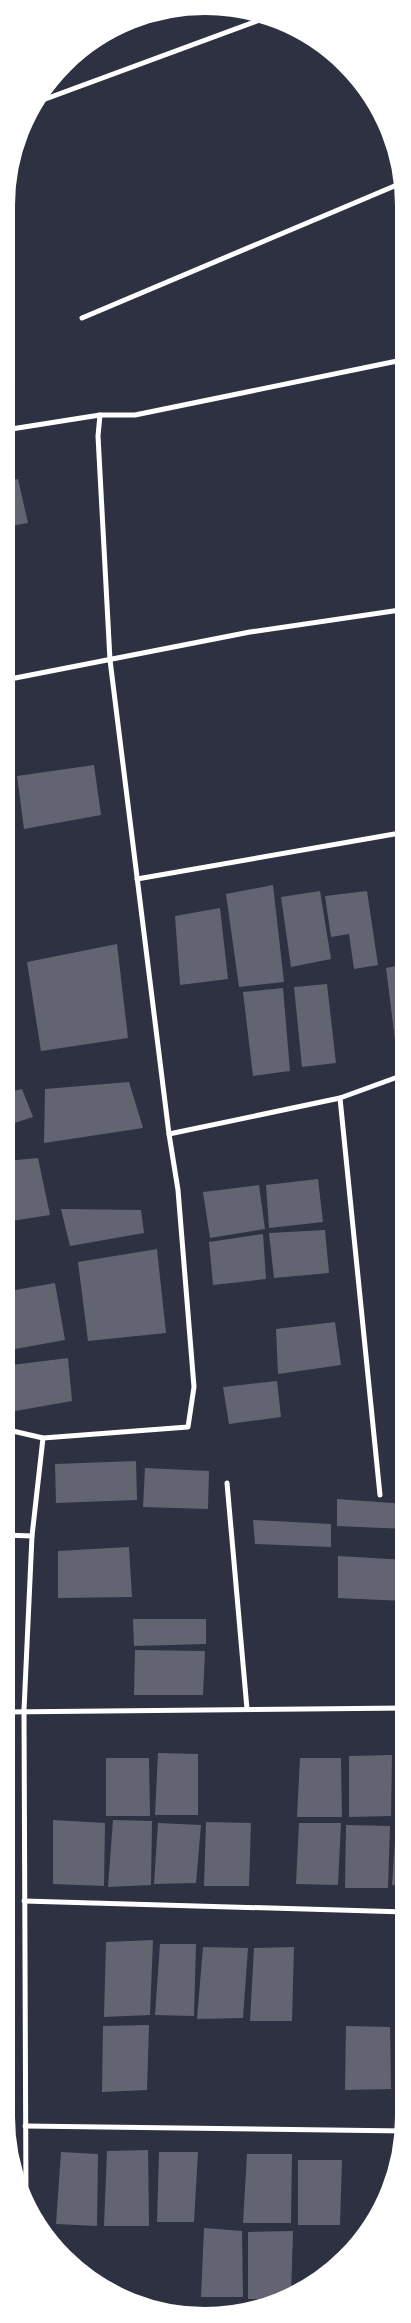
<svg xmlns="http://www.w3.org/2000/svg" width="411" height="2323" font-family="'Fira Sans Condensed',sans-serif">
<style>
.building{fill:#626471}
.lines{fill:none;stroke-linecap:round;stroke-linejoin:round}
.minor{stroke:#fff;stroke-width:5}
.rim{fill:none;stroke:#fff;stroke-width:6}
</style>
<rect width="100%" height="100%" fill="#2d3142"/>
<!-- building -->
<g class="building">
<path d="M18,479L28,523L5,527V481Z"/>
<path d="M94,765L101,815L24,829L17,776Z"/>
<path d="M273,885L284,982L239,987L226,894Z"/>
<path d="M320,891L331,959L291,967L281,897Z"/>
<path d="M367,891L378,965L354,969L349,934L331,937L325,896Z"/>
<path d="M220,908L228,979L180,985L175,916Z"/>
<path d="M117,944L128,1038L41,1051L27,962Z"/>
<path d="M406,964V1046L396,1048L386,968Z"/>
<path d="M327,984L336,1063L302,1067L294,987Z"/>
<path d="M283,988L290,1071L253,1076L243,992Z"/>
<path d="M129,1082L143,1128L44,1143L45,1089Z"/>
<path d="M22,1089L33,1117L5,1126V1093Z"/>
<path d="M38,1158L50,1215L5,1222V1161Z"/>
<path d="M318,1179L323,1222L269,1228L266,1185Z"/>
<path d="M259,1185L265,1229L210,1238L203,1192Z"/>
<path d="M61,1209L141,1210L144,1233L70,1246Z"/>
<path d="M325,1230L329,1273L274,1278L269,1233Z"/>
<path d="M263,1234L266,1279L213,1285L209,1242Z"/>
<path d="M157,1249L166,1333L88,1341L78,1262Z"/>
<path d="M55,1283L65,1340L4,1351V1292Z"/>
<path d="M335,1322L341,1365L278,1374L276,1329Z"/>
<path d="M68,1358L72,1401L4,1413V1366Z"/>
<path d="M277,1381L281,1417L229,1424L223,1387Z"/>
<path d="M136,1461L137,1500L56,1503L55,1464Z"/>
<path d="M145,1468L209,1471L208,1509L143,1507Z"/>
<path d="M337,1499L406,1504V1529L337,1526Z"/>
<path d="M253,1520L331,1524V1547L255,1544Z"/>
<path d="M129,1547L132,1597L58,1598V1551Z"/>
<path d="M338,1556L406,1560L405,1601L338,1598Z"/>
<path d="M133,1619H206V1644L134,1646Z"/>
<path d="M135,1650L205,1651L203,1695H134Z"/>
<path d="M158,1753L198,1754V1815H155Z"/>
<path d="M392,1755L391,1816L349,1817V1756Z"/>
<path d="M106,1758H149L150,1816H106Z"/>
<path d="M300,1758H341L342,1817H297Z"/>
<path d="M53,1820L105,1823L104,1886L53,1884Z"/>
<path d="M113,1820L152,1821L151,1885L108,1887Z"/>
<path d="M206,1822L251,1823L249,1886H204Z"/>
<path d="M158,1823L201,1825L196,1883L154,1884Z"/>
<path d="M299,1823H341L338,1885L296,1884Z"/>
<path d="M346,1825L390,1826L388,1888H345Z"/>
<path d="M396,1825L406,1826V1885H392Z"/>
<path d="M153,1940L150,2015L104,2017L106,1942Z"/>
<path d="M160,1944H196L194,2016L155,2015Z"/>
<path d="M203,1947L248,1948L243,2018L197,2019Z"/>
<path d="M294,1947L292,2021H250L254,1948Z"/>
<path d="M149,2025L147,2090L102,2092L103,2026Z"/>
<path d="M346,2026L390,2027L391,2089L345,2090Z"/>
<path d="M398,2029H406V2091H395Z"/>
<path d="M148,2150L149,2226H104L107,2151Z"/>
<path d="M61,2152L98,2154L97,2226L56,2224Z"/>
<path d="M159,2152H198L194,2222H157Z"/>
<path d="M247,2154H292L291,2223H243Z"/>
<path d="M298,2160H342L340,2225H298Z"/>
<path d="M204,2228L242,2231L243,2297H201Z"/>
<path d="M293,2231L291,2296L287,2299H248V2232Z"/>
</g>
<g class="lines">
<!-- minor -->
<g class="minor">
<path d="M40,101L268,17"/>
<path d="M82,318L404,182"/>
<path d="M5,430L100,415H135L407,359"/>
<path d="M5,680L250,632L407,609"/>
<path d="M137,879L406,832"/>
<path d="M340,1098L380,1495"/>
<path d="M169,1134L340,1098L406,1074"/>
<path d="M4,1429L43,1438L188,1427L194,1387L178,1190L169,1134L110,660L98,436L100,415"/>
<path d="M227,1483L247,1709"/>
<path d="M4,1535L32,1536L24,1710L26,2205"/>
<path d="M32,1536L43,1438"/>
<path d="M4,1712L406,1708"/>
<path d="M24,1901L406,1912"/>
<path d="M25,2126L406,2131"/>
</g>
</g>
<!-- crop -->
<path d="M0 0H411V2323H0ZM205 12H205A193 193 0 0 1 398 205V2117A193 193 0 0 1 205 2310H205A193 193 0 0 1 12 2117V205A193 193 0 0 1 205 12Z" fill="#fff" fill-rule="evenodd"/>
<path class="rim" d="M205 12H205A193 193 0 0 1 398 205V2117A193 193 0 0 1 205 2310H205A193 193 0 0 1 12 2117V205A193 193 0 0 1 205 12Z"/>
</svg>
